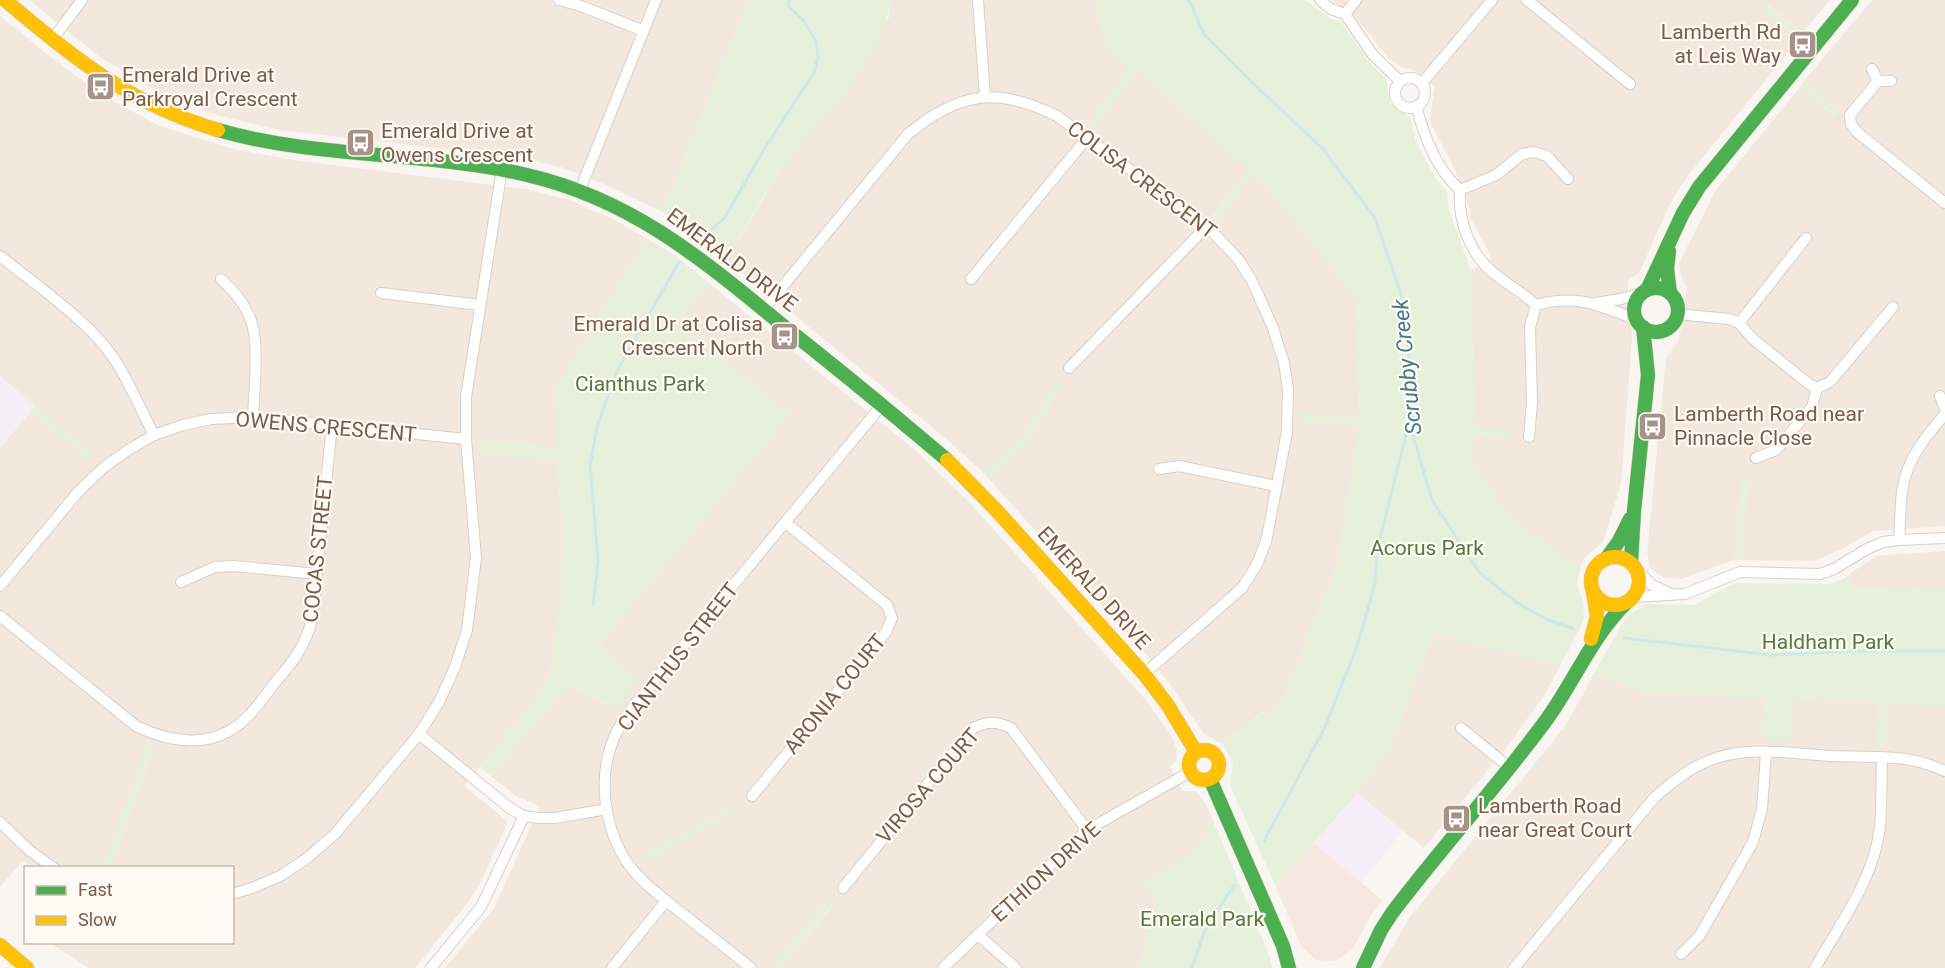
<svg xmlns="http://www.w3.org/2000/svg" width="1945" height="968" font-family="Roboto,sans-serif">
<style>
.residential{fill:#f2e8de}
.commercial{fill:#f6e8e1}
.education{fill:#f6eef6}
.green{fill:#e7f0db}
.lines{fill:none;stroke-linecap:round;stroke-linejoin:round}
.stream{stroke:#d0e8ea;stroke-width:3}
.street-casing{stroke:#d7d1cb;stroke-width:12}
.fast-casing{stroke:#d9d2cb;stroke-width:15}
.slow-casing{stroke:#d9d2cb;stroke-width:15}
.street{stroke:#fefefd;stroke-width:10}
.fast{stroke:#4caf50;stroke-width:14}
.slow{stroke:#ffc107;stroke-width:14}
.labels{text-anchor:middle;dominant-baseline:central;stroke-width:4.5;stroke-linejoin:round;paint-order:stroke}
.poi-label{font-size:21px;fill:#7a5c4d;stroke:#fffaf3;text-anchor:start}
.street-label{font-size:21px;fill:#7a5c4d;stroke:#fffaf3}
.park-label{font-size:21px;fill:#537a41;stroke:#fffaf3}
.water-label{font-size:22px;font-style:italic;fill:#437c86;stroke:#fffaf3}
</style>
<rect width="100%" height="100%" fill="#f9f5f0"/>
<!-- residential -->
<g class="residential">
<path d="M29,0H748L662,212L604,184L561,167L516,157L279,130L217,115L162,94L101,58Z"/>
<path d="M890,0H1095L1107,49L1129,68L1088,125L1139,70L1223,148L1249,168L1213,216L1219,221L1254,172L1356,297L1360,418L1300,413V421L1360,427L1338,562L1282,700L1268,717L1263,712L1223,744L1205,735L1202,731L1169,683L1142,649L989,479L1031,438L1061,385L1055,382L1025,433L984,473L950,442L787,309V301L765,284L756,283L727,260L774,180L889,17Z"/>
<path d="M1332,0H1830L1803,33L1768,5L1763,10L1799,39L1686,178L1670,204L1639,273L1627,281L1632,337L1621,484L1603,542L1584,558L1581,566L1558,553L1508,516L1470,455L1475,435L1507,437L1508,429L1474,427L1471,271L1492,258L1470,217L1471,211L1454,168L1429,120L1435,88L1414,70L1404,68L1389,59L1358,20Z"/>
<path d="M1872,0H1945V526L1873,531L1842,549L1814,561L1740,560L1749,479L1743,478L1734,560L1681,579L1663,577L1650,568L1647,553L1666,358L1679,340L1687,288L1682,280L1679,263L1716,190L1800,87L1835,116L1840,111L1804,81Z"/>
<path d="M0,16L57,62L107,98L160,126L233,149L293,160L525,189L569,200L613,219L646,238L555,389L558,448L479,438L480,454L558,462L564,580L549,675L526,711L464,786L506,820L507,824L481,882L465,906L415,968H89L50,943L232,942V868L111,867L153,749L146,746L103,867H34L23,860L0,887V448L31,411L89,460L93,456L0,376Z"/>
<path d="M709,283L916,451L970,503L1145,699L1172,736L1177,751L1176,761L1170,766L1183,791H1195L1204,801L1212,818L1194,853L1144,882L1156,903L1138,968H781L834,904L828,899L771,968H445L494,908L540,806L516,796L491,776L569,685L606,705L626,694L638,679L602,649L601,643L790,414L677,323Z"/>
<path d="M1945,551V590L1850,588L1851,573L1876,556Z"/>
<path d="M1434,634L1560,666L1545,694L1509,744L1424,848L1357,793L1390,747Z"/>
<path d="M1593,675L1648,693L1765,698L1763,740L1791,699L1879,702L1877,746L1885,747L1888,702L1945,706V968H1380L1410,917L1566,725Z"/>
</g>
<!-- commercial -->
<path class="commercial" d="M1314,843L1382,900L1372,914L1352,950L1336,961L1316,960L1301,946L1276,887Z"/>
<!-- education -->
<g class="education">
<path d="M0,376L35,405L0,448Z"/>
<path d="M1357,793L1403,831L1361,883L1314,843Z"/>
</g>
<!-- green -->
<g class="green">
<path d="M748,0H890C886,65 809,128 774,180C757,206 742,234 727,260L685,227L662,212Z"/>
<path d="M1095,0H1305L1329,18L1341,22L1370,63L1386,78L1390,104L1410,117L1415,139L1435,178L1447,192L1449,210L1471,271L1474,426L1508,429V437L1476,435L1470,455L1508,516L1558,553L1581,566L1577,584L1583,603L1584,616L1580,628L1560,666L1434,634L1390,747L1357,793L1276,887L1230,785L1233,762L1223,744L1264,712L1268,717L1282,700L1338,562L1360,427L1300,421V413L1360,418L1356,297L1255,173L1219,221L1213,217L1248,168L1223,148L1139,70L1094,129L1088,125L1129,68L1107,49Z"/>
<path d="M1767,5L1803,33L1799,39L1763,10Z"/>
<path d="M1804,81L1840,111L1836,116L1800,87Z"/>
<path d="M646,238L673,254L709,283L677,323L790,414L601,643L602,649L639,679L615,709L569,685L491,776L480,767L526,711L549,675L564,580L558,462L480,454L478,438L557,448L555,389Z"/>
<path d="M1055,381L1061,385L1031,438L989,479L984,473L1025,433Z"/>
<path d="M35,405L94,456L89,460L31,411Z"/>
<path d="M1743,478H1749L1740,560H1734Z"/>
<path d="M1851,573L1850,588L1945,590V706L1888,702L1886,747L1877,746L1879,702L1792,699L1790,741L1763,740L1765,698L1648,693L1593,675L1626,618L1645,604L1694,605L1735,583L1828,584L1844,579Z"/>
<path d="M146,745L153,748L111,867H103Z"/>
<path d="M733,804L737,810L645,862L641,856Z"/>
<path d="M1212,818L1270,958L1272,968H1138L1156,903L1144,882L1194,853Z"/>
<path d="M828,899L834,903L781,968H771Z"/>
</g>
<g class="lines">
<!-- stream -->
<g class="stream">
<path d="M1189,0L1204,34L1256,86L1322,148L1375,218L1406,309L1414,439L1432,500L1479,572L1516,602L1546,619L1574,629"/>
<path d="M703,238L725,217L766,146L814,73L818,57L816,41L803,20L788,6L789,0"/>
<path d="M593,605L598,561L590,465L598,424L616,373L679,262"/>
<path d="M1624,638L1771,655L1860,651H1945"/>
<path d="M1264,841L1325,727L1356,649L1374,588L1378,547L1411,415"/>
<path d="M1192,968L1205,930L1234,885"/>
</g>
<defs>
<g id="street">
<path d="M559,0L581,6L644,31"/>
<path d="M978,0L985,97"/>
<path d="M1320,0L1331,9L1345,14L1373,55L1400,81"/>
<path d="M1527,0L1630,84"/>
<path d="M1345,14L1356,0"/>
<path d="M52,40L82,0"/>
<path d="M1872,69L1878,81H1891"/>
<circle cx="1410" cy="93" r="15"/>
<path d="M1878,81L1850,115L1851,124L1857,132L1945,203"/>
<path d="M1422,83L1492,0"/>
<path d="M1416,106C1425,138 1435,167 1460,190C1458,219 1468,250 1491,271C1505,283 1522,292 1536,305C1578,294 1599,305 1637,320"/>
<path d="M580,190L656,0"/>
<path d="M1460,190L1496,175L1522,154L1534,152L1547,156L1568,179"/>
<path d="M0,256C38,287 94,324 118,365C132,388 142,412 154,435"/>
<path d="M221,279C234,291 247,306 252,324C259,348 254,392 253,417"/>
<path d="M971,279L1087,138"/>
<path d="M381,293L480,305"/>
<path d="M1596,303L1621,299L1642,293"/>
<path d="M764,309L908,134C959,92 997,86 1057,116L1207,226L1239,260L1252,281L1273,328L1284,363L1288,389L1287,432L1266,542L1256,566L1242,588L1144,674"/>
<path d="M1677,314L1729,319L1739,323L1753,339L1809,384L1817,388L1830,382L1893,307"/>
<path d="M1739,323L1806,238"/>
<path d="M1069,368L1207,226"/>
<path d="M1940,396L1945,409"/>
<path d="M1529,437L1532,403L1530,327L1536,305"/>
<path d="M1756,458L1776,450L1812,407L1817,388"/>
<path d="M1159,469L1179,466L1276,486"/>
<path d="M1899,540C1901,517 1899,490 1908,469C1916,448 1931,431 1945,414"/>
<path d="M1637,570L1652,585L1671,594"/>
<path d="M181,582L215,567L234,566L317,574"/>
<path d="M0,586L78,492L103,468L128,450L154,435L183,425L211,419L253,417L466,439"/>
<path d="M1634,597L1685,594L1740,572L1820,574L1834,569L1867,549L1883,542L1899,540L1945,538"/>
<path d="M0,616L136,726C171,743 212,749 243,721C255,711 264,697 273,685C292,663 305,648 312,619L332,425"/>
<path d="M1461,728L1510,768"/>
<path d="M419,734L511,809L524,816L538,818H555L607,809"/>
<path d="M752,796L886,632L892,618L887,605L786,523"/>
<path d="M0,822L30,851L54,868"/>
<path d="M843,888L973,728C988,721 996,721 1011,728L1087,830"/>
<path d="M232,894L252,888L280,876L306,859L335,834L419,734L439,702L455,667L467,630L476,558L466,439V397L502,169"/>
<path d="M978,935L1016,968"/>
<path d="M1681,954L1700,935L1753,842L1762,809L1766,753"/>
<path d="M431,968L481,907L524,816"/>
<path d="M612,968L666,901"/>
<path d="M751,968C727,949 703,930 679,911C662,897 642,883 629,865C604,830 597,777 614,738C619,725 627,714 636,703L882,405"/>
<path d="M943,968L1087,830L1190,772"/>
<path d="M1514,968L1654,798C1673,781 1692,766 1716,758C1751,746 1794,754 1831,756C1855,757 1881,756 1905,759C1919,761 1932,765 1945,771"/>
<path d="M1815,968C1840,924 1874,879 1880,827C1882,805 1881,781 1882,758"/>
</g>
<g id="fast">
<path d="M218,130C318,159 427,151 527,175C634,200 704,261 786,328C841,371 894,415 947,460"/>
<path d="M1669,251L1667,269L1670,293"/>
<circle cx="1656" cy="310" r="22"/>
<path d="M1647,290L1683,213L1699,187L1852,0"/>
<path d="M1606,559L1619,541L1630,519"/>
<path d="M1631,562L1634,511L1648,375L1643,327"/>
<path d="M1210,779L1283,946L1289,968"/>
<path d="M1363,968L1381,930L1392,913C1442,847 1498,786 1547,719C1575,680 1592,636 1627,602"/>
</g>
<g id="slow">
<path d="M5,0C73,58 130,104 218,130"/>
<path d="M947,460L997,511L1144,674L1167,704L1196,752"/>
<circle cx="1615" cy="581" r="24"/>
<path d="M1591,639L1597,616L1593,592"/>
<circle cx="1204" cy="765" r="15"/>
<path d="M0,945L27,968"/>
</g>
</defs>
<!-- street casing -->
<use href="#street" class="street-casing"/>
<!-- fast casing -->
<use href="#fast" class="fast-casing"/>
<!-- slow casing -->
<use href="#slow" class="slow-casing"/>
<!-- street -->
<use href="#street" class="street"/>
<!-- fast -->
<use href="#fast" class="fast"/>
<!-- slow -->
<use href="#slow" class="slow"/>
</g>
<!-- icons -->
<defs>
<symbol id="bus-square" viewBox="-11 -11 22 22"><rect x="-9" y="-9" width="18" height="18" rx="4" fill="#a69286" stroke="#fffaf3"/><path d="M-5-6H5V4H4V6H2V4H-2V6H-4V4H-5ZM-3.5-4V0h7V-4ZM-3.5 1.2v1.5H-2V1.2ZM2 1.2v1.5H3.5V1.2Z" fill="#fff"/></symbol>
</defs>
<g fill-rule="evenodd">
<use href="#bus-square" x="1786" y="28" width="33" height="33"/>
<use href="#bus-square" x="84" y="70" width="33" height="33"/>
<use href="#bus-square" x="344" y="126" width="33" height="33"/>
<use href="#bus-square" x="768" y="320" width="33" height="33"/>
<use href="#bus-square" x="1636" y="410" width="33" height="33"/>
<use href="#bus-square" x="1440" y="802" width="33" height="33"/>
</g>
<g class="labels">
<!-- poi labels -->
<g class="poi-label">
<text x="1781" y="32" text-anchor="end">Lamberth Rd<tspan x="1781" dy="24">at Leis Way</tspan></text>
<text x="122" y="75">Emerald Drive at<tspan x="122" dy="24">Parkroyal Crescent</tspan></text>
<text x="381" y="131">Emerald Drive at<tspan x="381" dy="24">Owens Crescent</tspan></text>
<text x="763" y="324" text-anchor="end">Emerald Dr at Colisa<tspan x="763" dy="24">Crescent North</tspan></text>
<text x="1674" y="414">Lamberth Road near<tspan x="1674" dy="24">Pinnacle Close</tspan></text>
<text x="1478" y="806">Lamberth Road<tspan x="1478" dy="24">near Great Court</tspan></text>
</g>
<!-- street labels -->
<g class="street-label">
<text transform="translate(1142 180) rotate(37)">COLISA CRESCENT</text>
<text transform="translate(732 260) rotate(37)">EMERALD DRIVE</text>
<text transform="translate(326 427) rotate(5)">OWENS CRESCENT</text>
<text transform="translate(318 549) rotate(-84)">COCAS STREET</text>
<text transform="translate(1094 588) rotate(48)">EMERALD DRIVE</text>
<text transform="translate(678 657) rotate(-52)">CIANTHUS STREET</text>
<text transform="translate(835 694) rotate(-51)">ARONIA COURT</text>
<text transform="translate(928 786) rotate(-49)">VIROSA COURT</text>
<text transform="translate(1046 872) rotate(-42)">ETHION DRIVE</text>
</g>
<!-- park labels -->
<g class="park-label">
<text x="640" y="384">Cianthus Park</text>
<text x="1427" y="548">Acorus Park</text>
<text x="1828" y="642">Haldham Park</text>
<text x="1202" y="919">Emerald Park</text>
</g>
<!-- water labels -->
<g class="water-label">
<text transform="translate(1407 367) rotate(-96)">Scrubby Creek</text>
</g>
</g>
<!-- legend -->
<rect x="24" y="866" width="210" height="78" fill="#fffaf3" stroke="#cabbb1" stroke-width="1.5"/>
<rect x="36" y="886" width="30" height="9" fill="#4caf50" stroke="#cabbb1" stroke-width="1.5"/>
<text x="78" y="896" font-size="18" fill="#7a5c4d">Fast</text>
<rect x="36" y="916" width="30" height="9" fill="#ffc107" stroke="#cabbb1" stroke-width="1.5"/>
<text x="78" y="926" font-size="18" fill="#7a5c4d">Slow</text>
</svg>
